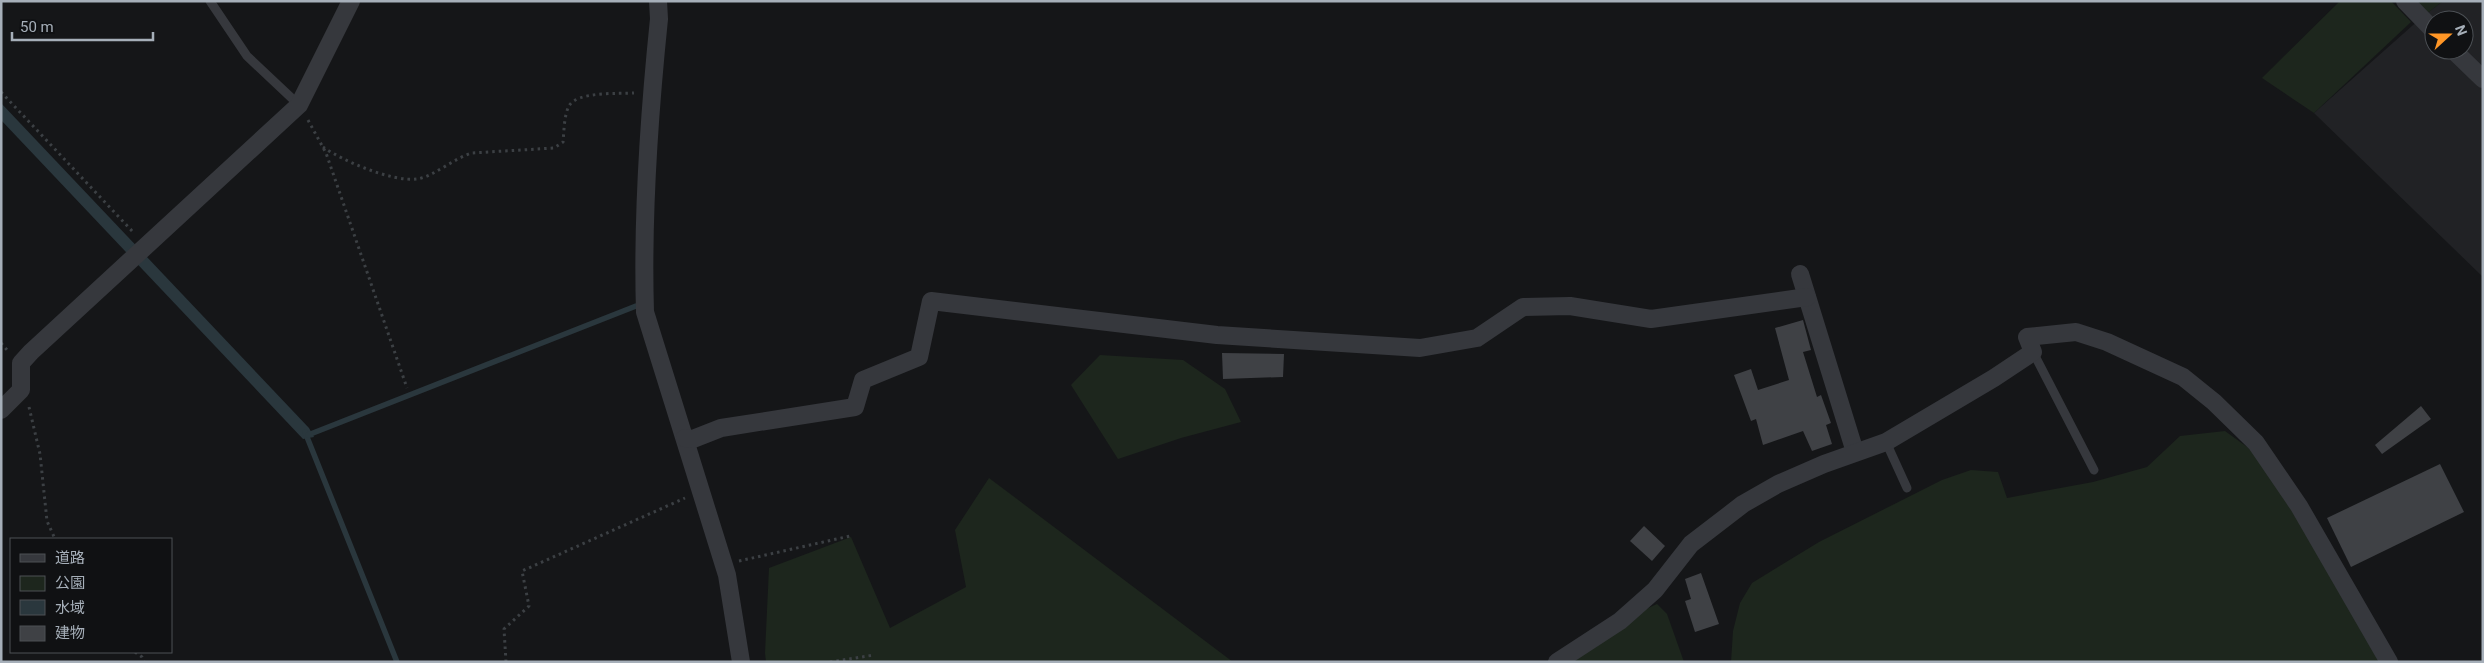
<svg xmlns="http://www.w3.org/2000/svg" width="2484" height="663" font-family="Roboto,'Noto Sans JP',sans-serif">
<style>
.built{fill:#212225;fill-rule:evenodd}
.green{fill:#1d261d}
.water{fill:#2a373d}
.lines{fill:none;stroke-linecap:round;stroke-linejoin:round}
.stream{stroke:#2a373d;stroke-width:5.5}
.building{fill:#3f4145}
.path{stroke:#3c4044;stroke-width:3;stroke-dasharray:2.5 4;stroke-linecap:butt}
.lane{stroke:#36383d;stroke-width:9}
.street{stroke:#36383d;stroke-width:18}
</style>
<rect width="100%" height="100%" fill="#151618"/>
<!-- built -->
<path class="built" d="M2443,1H2483V277L2314,113L2421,18ZM2434,20H2464V50H2434Z"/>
<!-- green -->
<g class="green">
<path d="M2340,1H2391L2411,22L2314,113L2262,78Z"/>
<path d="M2405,1H2443L2421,18Z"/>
<path d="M1100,355L1183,360L1225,389L1241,422L1181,438L1118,459L1071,385Z"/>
<path d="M2225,431L2272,465L2389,662H1731L1733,631L1740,603L1752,583L1819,542L1942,480L1971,470L1998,472L2007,498L2093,482L2147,467L2180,436Z"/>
<path d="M989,478L1233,662H766L765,653L769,568L851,537L890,628L966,587L955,530Z"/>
<path d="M1657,604L1667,614L1684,662H1557L1620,621Z"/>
</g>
<!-- water -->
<path class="water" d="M1,103L309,428L314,437L303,439L1,120Z"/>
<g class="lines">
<!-- stream -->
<g class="stream">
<path d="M305,432L397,662"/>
<path d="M308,435L636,306"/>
</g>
</g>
<!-- building -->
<g class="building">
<path d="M1803,320L1811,350L1803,352L1817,397L1821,395L1831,423L1826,425L1832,444L1812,451L1803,431L1763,445L1756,419L1751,421L1734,375L1751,369L1758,390L1789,380L1775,328Z"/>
<path d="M1222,353L1284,354L1283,377L1223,379Z"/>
<path d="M2421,406L2431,419L2382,454L2375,445Z"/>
<path d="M2440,464L2464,512L2351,567L2327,518Z"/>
<path d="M1644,526L1665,546L1652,561L1630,541Z"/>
<path d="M1701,573L1719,624L1695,632L1685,601L1691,599L1685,579Z"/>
</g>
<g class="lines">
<!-- path -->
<g class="path">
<path d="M1,92L134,233"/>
<path d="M308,120L326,153L407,388"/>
<path d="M323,147C343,161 392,182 417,179C433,177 454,158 472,153L554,148L563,142C564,132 564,115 569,106C577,91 619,94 634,93"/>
<path d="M1,343L8,351"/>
<path d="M29,407L40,454L47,521L55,539"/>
<path d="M739,561L850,536"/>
<path d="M135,652L142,657L144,662"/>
<path d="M506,662L504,629L529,606L522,571L685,498"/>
<path d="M830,662L874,655"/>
</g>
<!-- lane -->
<g class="lane">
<path d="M210,1L247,56L299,105"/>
<path d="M2033,352L2094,470"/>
<path d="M1886,442L1907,488"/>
</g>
<!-- street -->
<g class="street">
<path d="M658,1L659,19C649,116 642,215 645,312L727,575L741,662"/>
<path d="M2405,1L2434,31"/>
<path d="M2453,50L2483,79"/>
<path d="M1800,274L1855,452"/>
<path d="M1,410L21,390V363L31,352L299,105L351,1"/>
<path d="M685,438L693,439L721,428L855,407L863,380L919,357L931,301L1217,335L1420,348L1477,338L1523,307L1570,306L1651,319L1807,297"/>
<path d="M1557,662L1620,621L1655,590L1691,544L1743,504L1778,484L1824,464L1886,442L1994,378L2033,352L2027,337L2076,332L2107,342L2183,377L2214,402L2256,443L2299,506L2389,662"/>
</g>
</g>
<!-- border -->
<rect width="2484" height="663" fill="none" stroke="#a6afb9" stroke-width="5"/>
<!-- legend -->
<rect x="10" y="538" width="162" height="115" fill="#101113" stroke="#4c5055"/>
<rect x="20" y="554" width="25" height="8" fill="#36383d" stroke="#4c5055"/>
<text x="55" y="563" font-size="15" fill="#a6afb9">道路</text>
<rect x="20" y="576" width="25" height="15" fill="#1d261d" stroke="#4c5055"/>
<text x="55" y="588" font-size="15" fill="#a6afb9">公園</text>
<rect x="20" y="600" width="25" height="15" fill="#2a373d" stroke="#4c5055"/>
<text x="55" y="613" font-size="15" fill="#a6afb9">水域</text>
<rect x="20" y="626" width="25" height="15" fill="#3f4145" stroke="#4c5055"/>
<text x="55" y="638" font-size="15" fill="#a6afb9">建物</text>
<!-- north arrow -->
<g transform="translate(2449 35) rotate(69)"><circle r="24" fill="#101113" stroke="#4c5055"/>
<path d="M0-4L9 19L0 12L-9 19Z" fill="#ff9626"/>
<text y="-8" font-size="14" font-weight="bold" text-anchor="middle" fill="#a6afb9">N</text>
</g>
<!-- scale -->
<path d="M12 32v8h141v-8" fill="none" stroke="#a6afb9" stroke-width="2.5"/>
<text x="20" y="32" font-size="15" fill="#a6afb9" stroke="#101113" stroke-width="4" paint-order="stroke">50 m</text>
</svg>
